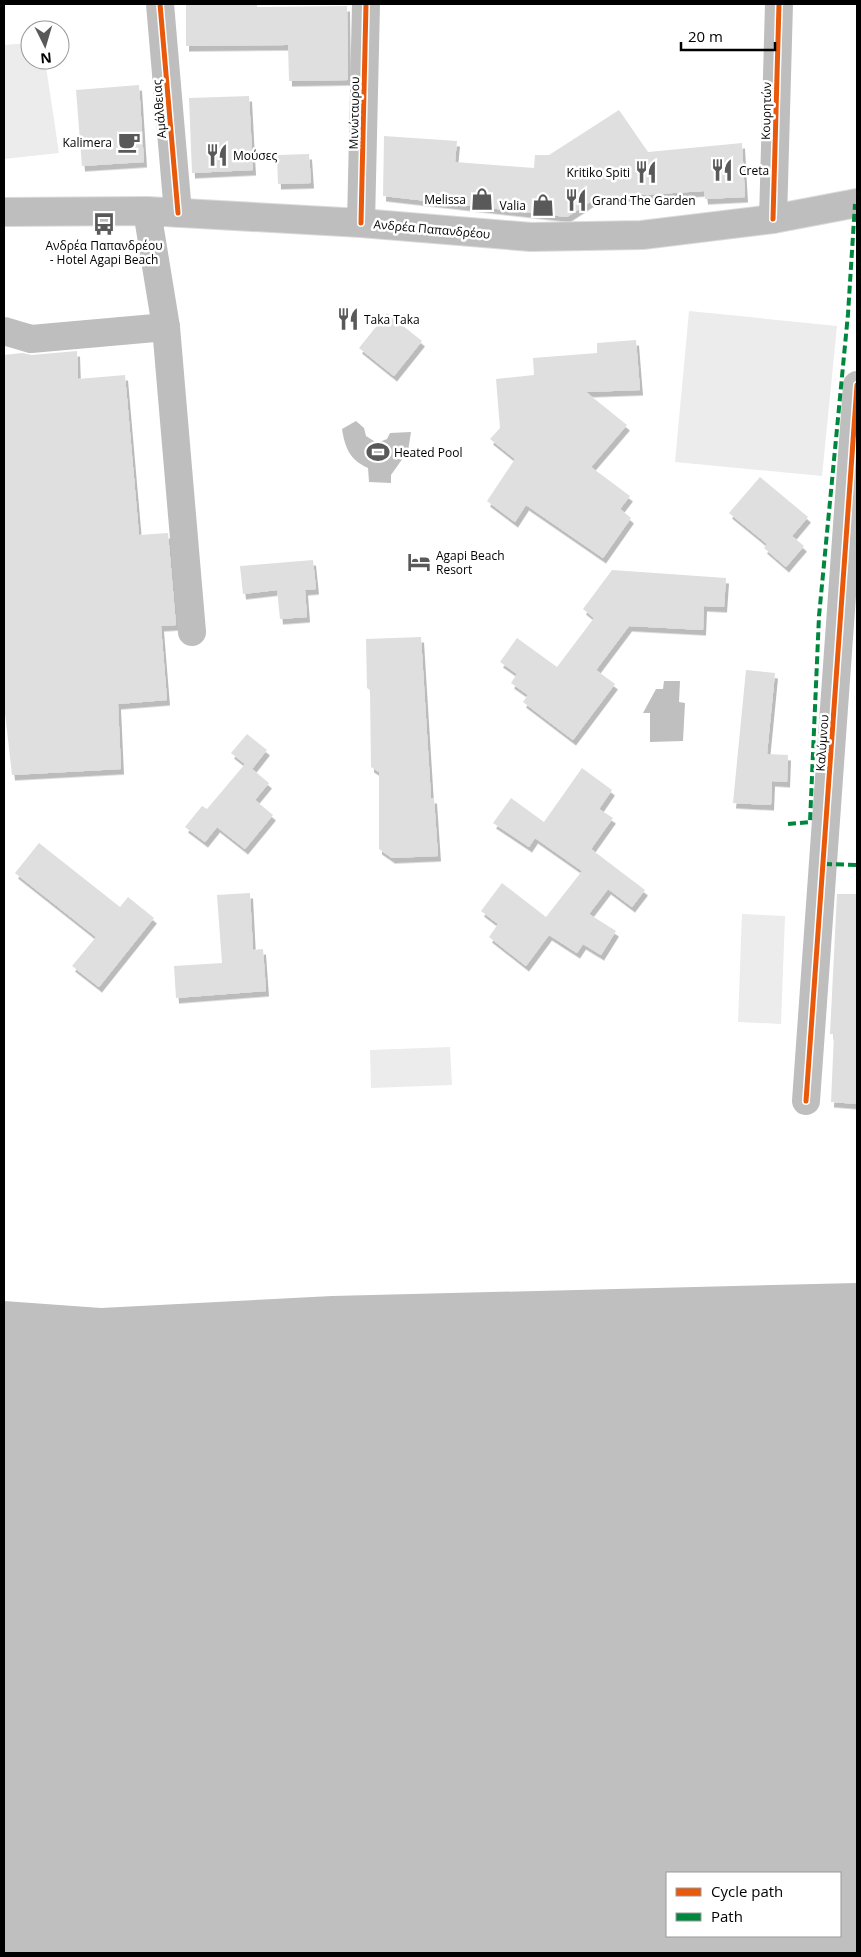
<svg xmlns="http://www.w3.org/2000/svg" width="861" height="1957" font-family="'Open Sans',sans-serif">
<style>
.green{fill:#ececec}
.water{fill:#bfbfbf;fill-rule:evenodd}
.building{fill:#dfdfdf;filter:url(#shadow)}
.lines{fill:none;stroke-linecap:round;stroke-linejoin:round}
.major-casing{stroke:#dbdbdb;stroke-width:30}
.minor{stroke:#bebebe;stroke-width:28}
.major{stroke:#bebebe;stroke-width:28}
.quiet{stroke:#00873e;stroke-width:4;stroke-dasharray:8 4;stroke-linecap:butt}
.cycleway-casing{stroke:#fff;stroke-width:8}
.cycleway{stroke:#e8590c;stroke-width:5}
.labels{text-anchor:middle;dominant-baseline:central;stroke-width:5;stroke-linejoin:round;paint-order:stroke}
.street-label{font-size:12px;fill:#000;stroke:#fff}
.poi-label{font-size:12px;fill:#000;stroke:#fff;text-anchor:start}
</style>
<defs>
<filter id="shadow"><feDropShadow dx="3" dy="5.5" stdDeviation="0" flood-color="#0004"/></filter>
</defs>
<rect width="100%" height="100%" fill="#fff"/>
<!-- green -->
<g class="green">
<path d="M30,43V60H45L59,153L4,159V45Z"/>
<path d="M689,311L837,326L822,476L675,462Z"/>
<path d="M742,914L785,916L781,1024L738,1022Z"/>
<path d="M450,1047L452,1085L371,1088L370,1050Z"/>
</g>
<!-- water -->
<g class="water">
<path d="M356,421L364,428L366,436L377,443L387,439L390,433L411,432L408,451L391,475V483L369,482L368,468C350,460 345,448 342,429Z"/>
<path d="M664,681H680L679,702L685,703L683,741L650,742V713H643L656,689H663Z"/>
<path d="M857,1283V1953H4V1301L101,1308L332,1296ZM667,1873H840V1936H667Z"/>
</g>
<!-- building -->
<g class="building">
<path d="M186,4H257V7L347,6L348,80L289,81L288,45L186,46Z"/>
<path d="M139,85L144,162L82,166L76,90Z"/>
<path d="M249,96L253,170L192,173L189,98Z"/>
<path d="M619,110L648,152L742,143L745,197L705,199L704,191L596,198L567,217L383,196L384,136L457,141L455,162L534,168L535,155H549Z"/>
<path d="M309,154L311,183L278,184L277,155Z"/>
<path d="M387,313L422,341L394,376L359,348Z"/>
<path d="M636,340L640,390L586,392L627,425L591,467L630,496L620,509L631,518L603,558L526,505L515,522L487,501L515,459L490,439L500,428L496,379L534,375L533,358L597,353V343Z"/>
<path d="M77,351L78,379L125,375L139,535L168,533L176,625L161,626L167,700L118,704L121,769L12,775L4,704V355L22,353L32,355Z"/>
<path d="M760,477L808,517L792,536L804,546L786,567L764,548L767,544L729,513Z"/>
<path d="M313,560L316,589L305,590L307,617L280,619L277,590L243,594L240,566Z"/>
<path d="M612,570L726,578L724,607L704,606L703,630L629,626L596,670L615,684L573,740L523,702L528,695L511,683L517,674L500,662L517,638L557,667L594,618L583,609Z"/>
<path d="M421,637L431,798H434L438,856L392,858L379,849V772L371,767L370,690L367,688L366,639Z"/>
<path d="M746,670L775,673L767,754L788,755L787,782L772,781L771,805L733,803Z"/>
<path d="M247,734L267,750L252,769L269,783L255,800L273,815L245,849L217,827L205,842L185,827L202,806L207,809L245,764L231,753Z"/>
<path d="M582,768L612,790L599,809L613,818L591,849L645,890L632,907L608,889L589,914L616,931L601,955L583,944L577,953L549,935L526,966L489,937L498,924L481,911L502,883L546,917L582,871L535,838L529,847L493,823L511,798L544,822Z"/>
<path d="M39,843L120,907L128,897L154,918L99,987L72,966L96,937L15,873Z"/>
<path d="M250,893L253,950L263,949L266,991L176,998L174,966L222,963L217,895Z"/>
<path d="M837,894H857V1104L831,1102L834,1034H830Z"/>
</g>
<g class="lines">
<defs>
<path id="major" d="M4,212L147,211L361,223L531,237L642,235L773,219L857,203"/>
</defs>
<!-- major casing -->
<use href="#major" class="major-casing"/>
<!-- minor -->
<g class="minor">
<path d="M160,4L178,213"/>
<path d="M147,211L166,327L192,632"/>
<path d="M773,219L779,4"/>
<path d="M361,223L366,4"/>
<path d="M4,331L31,339L166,327"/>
<path d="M806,1101L857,385"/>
</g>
<!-- major -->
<use href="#major" class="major"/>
<!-- quiet -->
<g class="quiet">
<path d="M788,824L810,822L819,616L848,314L855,204"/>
<path d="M824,864L857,865"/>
</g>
<defs>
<g id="cycleway">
<path d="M160,4L178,213"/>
<path d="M773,219L779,4"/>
<path d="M361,223L366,4"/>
<path d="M806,1101L857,385"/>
</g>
</defs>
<!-- cycleway casing -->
<use href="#cycleway" class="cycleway-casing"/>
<!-- cycleway -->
<use href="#cycleway" class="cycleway"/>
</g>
<!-- icons -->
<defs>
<symbol id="cafe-bare" viewBox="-9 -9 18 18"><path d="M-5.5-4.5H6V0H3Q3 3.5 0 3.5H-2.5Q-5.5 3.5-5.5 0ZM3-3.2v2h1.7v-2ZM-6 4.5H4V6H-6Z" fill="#595959" stroke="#fff" stroke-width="2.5" paint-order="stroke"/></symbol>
<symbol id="restaurant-bare" viewBox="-9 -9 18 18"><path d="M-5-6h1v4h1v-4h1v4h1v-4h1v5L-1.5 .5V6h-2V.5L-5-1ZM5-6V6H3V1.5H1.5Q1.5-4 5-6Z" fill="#595959" stroke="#fff" stroke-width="2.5" paint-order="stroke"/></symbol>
<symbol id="shop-bare" viewBox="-9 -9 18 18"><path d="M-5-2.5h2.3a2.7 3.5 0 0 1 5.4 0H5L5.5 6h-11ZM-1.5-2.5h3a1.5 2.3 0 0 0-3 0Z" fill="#595959" stroke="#fff" stroke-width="2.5" paint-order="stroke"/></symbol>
<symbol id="bus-bare" viewBox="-9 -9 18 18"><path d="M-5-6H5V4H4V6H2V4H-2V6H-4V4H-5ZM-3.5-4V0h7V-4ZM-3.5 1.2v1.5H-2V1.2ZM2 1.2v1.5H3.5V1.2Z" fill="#595959" stroke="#fff" stroke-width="2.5" paint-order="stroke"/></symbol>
<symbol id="stadium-bare" viewBox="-9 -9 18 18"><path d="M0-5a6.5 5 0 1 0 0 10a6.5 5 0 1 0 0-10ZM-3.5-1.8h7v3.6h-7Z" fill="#595959" stroke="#fff" stroke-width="2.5" paint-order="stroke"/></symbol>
<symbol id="hotel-bare" viewBox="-9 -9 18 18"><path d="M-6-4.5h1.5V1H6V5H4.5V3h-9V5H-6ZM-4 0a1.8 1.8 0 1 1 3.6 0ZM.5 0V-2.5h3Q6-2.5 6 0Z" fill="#595959" stroke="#fff" stroke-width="2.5" paint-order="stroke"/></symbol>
</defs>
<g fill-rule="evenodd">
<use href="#cafe-bare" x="113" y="126" width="32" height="32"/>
<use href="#restaurant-bare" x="201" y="139" width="32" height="32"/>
<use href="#restaurant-bare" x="706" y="154" width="32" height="32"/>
<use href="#restaurant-bare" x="630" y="156" width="32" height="32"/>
<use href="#shop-bare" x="466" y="183" width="32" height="32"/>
<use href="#restaurant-bare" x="560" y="184" width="32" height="32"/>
<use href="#shop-bare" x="527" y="189" width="32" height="32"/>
<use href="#bus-bare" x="88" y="208" width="32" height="32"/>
<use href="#restaurant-bare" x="332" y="303" width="32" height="32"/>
<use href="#stadium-bare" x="362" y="436" width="32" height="32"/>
<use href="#hotel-bare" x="403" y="546" width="32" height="32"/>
</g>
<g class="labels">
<!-- street labels -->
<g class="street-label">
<text transform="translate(159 109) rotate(-95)">Αμάλθειας</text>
<text transform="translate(766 111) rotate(-89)">Κουρητών</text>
<text transform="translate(354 113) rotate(-89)">Μινώταυρου</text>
<text transform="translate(432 229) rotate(5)">Ανδρέα Παπανδρέου</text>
<text transform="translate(822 743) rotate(-86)">Καλύμνου</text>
</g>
<!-- poi labels -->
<g class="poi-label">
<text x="112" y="142" text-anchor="end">Kalimera</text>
<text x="233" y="155">Μούσες</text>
<text x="739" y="170">Creta</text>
<text x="630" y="172" text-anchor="end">Kritiko Spiti</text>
<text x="466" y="199" text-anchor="end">Melissa</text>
<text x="592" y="200">Grand The Garden</text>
<text x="526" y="205" text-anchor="end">Valia</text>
<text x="104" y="245" text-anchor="middle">Ανδρέα Παπανδρέου<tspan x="104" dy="14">- Hotel Agapi Beach</tspan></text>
<text x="364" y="319">Taka Taka</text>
<text x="394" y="452">Heated Pool</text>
<text x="436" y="555">Agapi Beach<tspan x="436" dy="14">Resort</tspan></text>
</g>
</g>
<!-- border -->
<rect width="861" height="1957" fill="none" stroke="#000000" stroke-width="10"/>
<!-- legend -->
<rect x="666" y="1872" width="175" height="65" fill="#ffffff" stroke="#999999"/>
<rect x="676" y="1888" width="25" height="8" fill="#e8590c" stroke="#999999"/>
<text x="711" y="1897" font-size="15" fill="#000000">Cycle path</text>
<rect x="676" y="1913" width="25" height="8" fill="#00873e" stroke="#999999"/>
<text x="711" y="1922" font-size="15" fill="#000000">Path</text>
<!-- north arrow -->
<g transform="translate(45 45) rotate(175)"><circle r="24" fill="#ffffff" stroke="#999999"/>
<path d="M0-4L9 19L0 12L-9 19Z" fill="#595959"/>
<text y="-8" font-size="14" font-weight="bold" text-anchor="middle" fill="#000000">N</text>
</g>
<!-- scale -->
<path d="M681 42v8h94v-8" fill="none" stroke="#000000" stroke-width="2.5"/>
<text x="688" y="42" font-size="15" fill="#000000" stroke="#ffffff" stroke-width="4" paint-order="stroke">20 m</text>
</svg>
